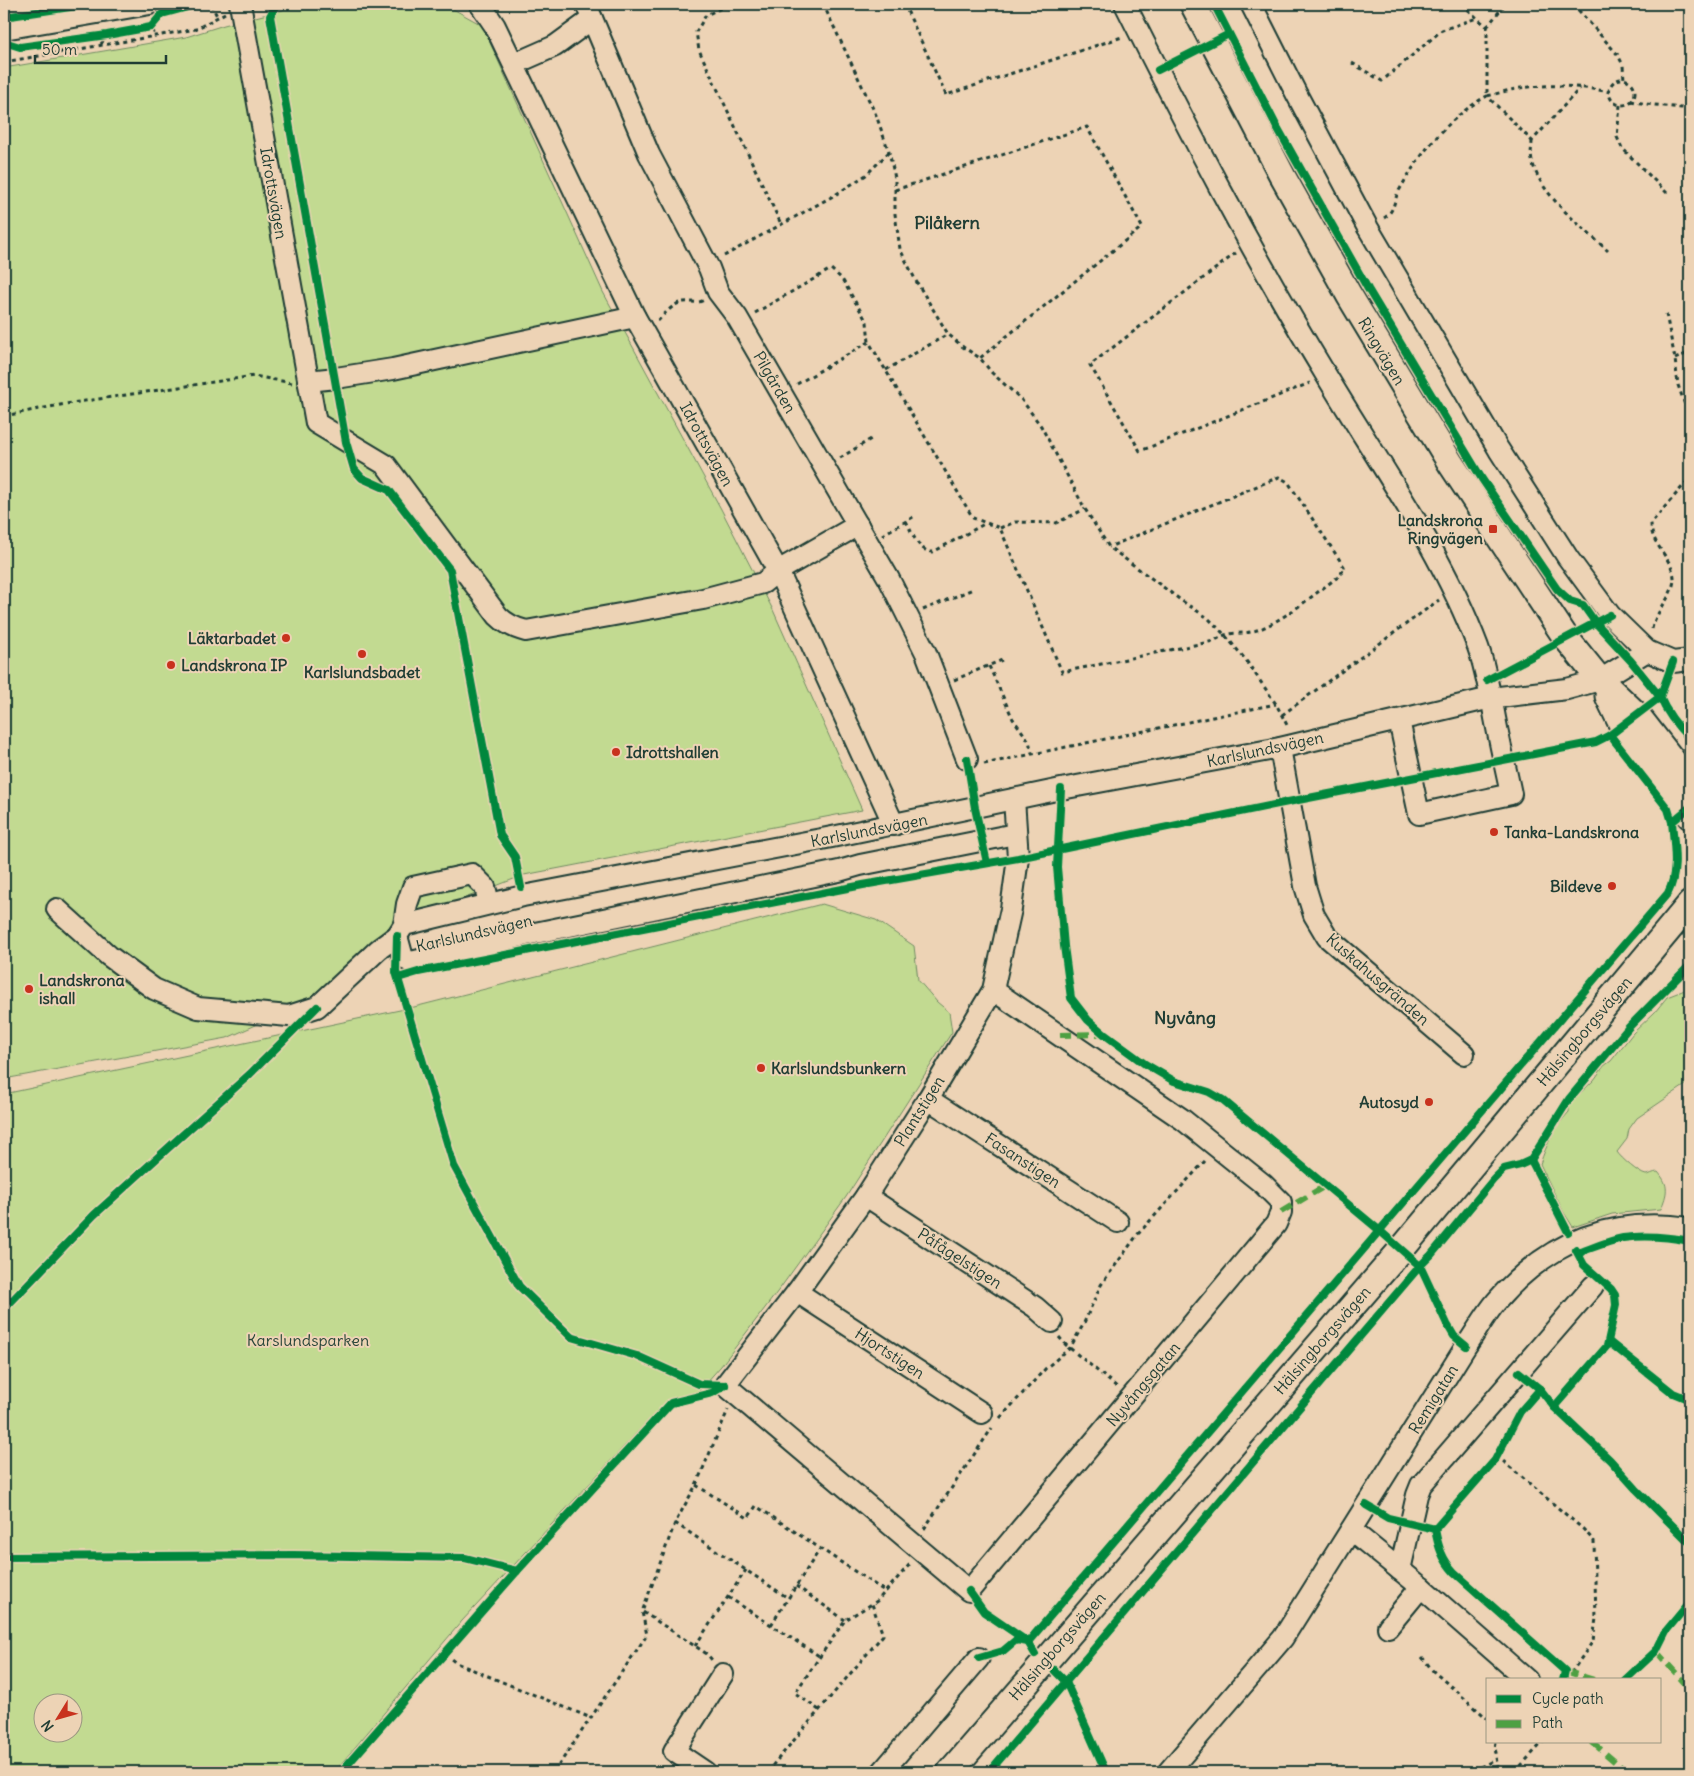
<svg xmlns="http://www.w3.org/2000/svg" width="1694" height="1776" font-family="Delius,sans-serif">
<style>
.green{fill:#c2da91;stroke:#708c62;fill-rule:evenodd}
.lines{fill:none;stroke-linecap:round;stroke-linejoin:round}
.minor-casing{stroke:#1f3d34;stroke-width:24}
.major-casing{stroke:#1f3d34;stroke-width:29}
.path{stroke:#1f3d34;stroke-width:3;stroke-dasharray:4 4;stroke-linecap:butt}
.minor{stroke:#edd3b5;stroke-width:20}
.major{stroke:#edd3b5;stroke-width:25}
.quiet{stroke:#4da043;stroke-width:6;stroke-dasharray:12 6;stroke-linecap:butt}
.cycleway-casing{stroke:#edd3b5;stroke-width:11}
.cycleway{stroke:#00873e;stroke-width:8}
.poi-dot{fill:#c8321e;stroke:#edd3b5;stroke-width:2}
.labels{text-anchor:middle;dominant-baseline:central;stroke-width:4;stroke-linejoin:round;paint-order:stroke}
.street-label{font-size:16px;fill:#1f3d34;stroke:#edd3b5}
.poi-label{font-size:16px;font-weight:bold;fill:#1f3d34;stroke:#edd3b5;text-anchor:start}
.park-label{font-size:16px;fill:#274539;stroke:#edd3b5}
.neighbourhood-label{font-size:18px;font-weight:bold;fill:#1f3d34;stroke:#edd3b5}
</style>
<rect width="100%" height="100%" fill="#edd3b5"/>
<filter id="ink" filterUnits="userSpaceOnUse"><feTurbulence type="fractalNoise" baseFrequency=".02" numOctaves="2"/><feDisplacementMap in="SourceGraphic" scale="10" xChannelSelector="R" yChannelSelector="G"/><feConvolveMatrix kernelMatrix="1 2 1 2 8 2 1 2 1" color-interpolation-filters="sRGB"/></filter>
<g filter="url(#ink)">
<!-- green -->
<g class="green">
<path d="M290,4H444L482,25L603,292L721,509L773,610L862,810L524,875L386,929L305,1003L227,1038L4,1079V68L186,37L224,25L283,10Z"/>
<path d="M822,904L876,920L914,946L918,980L937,1002L949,1012L952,1032L846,1197L781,1287L721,1366L698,1392L669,1399L643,1426L462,1621L334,1772H4V1094L414,1007ZM42,1704H72V1734H42Z"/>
<path d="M1690,988V1082L1637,1118L1629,1129L1627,1139L1617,1152C1621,1158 1639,1174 1646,1175C1650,1175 1653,1172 1658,1172C1670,1186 1667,1193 1661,1209L1612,1214L1573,1227L1563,1211L1540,1164C1547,1144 1554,1128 1569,1112V1104L1594,1080L1604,1066L1611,1061L1633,1033L1655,1012L1667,997Z"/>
</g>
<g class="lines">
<defs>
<g id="minor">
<path d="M240,4L316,423L386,465L498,616C506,624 514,628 526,631L703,599L763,583L778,571L858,525"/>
<path d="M480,4L495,26L635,317L778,571L894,825"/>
<path d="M586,4L649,154L709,268L718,292L737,317L889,579L926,653L967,759"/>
<path d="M1125,4C1188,130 1253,255 1326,375C1379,464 1441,549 1478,647C1485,666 1488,687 1493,707C1498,736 1505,765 1511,794L1419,814L1399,720"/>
<path d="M1251,4L1297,95L1368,228L1499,450L1568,558L1610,615L1647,651L1673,662L1690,660"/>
<path d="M4,29L150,4"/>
<path d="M514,64L555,46L592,19"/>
<path d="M308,381L336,378L393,369L635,317"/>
<path d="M1280,748L1305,886L1314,915L1327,937L1464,1054"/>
<path d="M1015,834L860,865L839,871L530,934L411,962L403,958L397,936L404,925L523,896L832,837L1061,789L1280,748L1491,698L1567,689L1600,680L1647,651"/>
<path d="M57,909L109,956L154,989L198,1008L289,1016L317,1007L379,949L397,936"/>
<path d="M404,925L407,904L413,887L472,874L485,887L489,903"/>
<path d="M993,990L1182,1119L1263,1184L1281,1202V1212L1276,1224L969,1591L725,1385L797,1292L866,1196L928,1099L993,990L1011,909L1018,858L1014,799"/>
<path d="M928,1099L1118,1222"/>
<path d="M866,1196L1035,1307L1052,1322"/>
<path d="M797,1292L982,1413"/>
<path d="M1351,1530L1421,1587L1527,1680"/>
<path d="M1400,1570L1417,1495L1421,1485L1593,1286"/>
<path d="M1388,1627L1421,1587"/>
<path d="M705,1772L674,1751L723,1674"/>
<path d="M882,1772L979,1658"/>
<path d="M1168,1772L1283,1638L1466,1346C1476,1332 1485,1315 1496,1302C1548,1241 1611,1216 1690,1228"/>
</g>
<g id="major">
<path d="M1193,4L1283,177L1349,295L1451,464L1566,638L1600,680L1637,715L1690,783"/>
<path d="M1608,696L1622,725L1687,809L1690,816"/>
<path d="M950,1772L1401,1250L1690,904"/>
</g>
</defs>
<!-- minor casing -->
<use href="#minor" class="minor-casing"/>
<!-- major casing -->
<use href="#major" class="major-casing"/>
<!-- path -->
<g class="path">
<path d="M211,4L217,16"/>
<path d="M726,4V6L706,15L696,32L699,50L781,224"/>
<path d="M823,4L876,115L889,152L895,178V214L900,249L916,281L948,334L963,347L980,358L992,373L1021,399L1041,426L1085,509L1109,547L1182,601L1208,618L1224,634L1245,659L1276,704L1288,727"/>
<path d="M904,4L946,95L1122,37"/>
<path d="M1462,4L1487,27V96C1500,93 1515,88 1529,87C1556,84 1583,87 1610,92"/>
<path d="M1573,4L1618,55L1623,65L1624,80"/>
<path d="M148,23L156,36"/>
<path d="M1487,27L1505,4"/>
<path d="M101,44L110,30"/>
<path d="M4,62L196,29L225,13"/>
<path d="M1352,63L1382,81L1442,30L1477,18"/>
<circle cx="1622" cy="92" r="13"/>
<path d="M1631,101L1647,104L1690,109"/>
<path d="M1620,105L1617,137L1622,148L1667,193"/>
<path d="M1532,141C1532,147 1530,154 1532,160C1539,195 1583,227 1608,251"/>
<path d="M895,190L1087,127L1142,227L980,358"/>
<path d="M1384,218C1396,210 1393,200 1400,189C1421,152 1449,117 1487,96L1532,141L1580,88"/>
<path d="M1236,253L1090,365L1140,451L1310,383"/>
<path d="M724,256L835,195L866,175L889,152"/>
<path d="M755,313L831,269L842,279L867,322L869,342L973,518L1000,528L1062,672L1214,641C1231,629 1237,636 1254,631C1278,625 1317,592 1338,577L1345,568L1288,482L1279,477L1109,547"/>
<path d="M1666,314L1675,359L1678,385L1690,419"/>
<path d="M658,321C664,314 675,302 684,302C691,301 698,304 704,300"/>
<path d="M1675,359L1690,352"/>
<path d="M886,370L948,334"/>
<path d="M797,384L869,342"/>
<path d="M4,416L65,404L254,376L292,383"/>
<path d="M840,458L871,439"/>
<path d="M906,521C912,532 918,552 933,552L986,523"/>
<path d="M1000,528L1015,522L1056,523L1085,509"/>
<path d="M882,535L915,516"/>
<path d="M923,610L973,589"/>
<path d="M1652,629C1655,612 1672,598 1674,580C1675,566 1660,551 1654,538C1652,534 1651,528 1651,523L1690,478"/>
<path d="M989,666L1013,719L1029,741L1032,753"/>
<path d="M954,680L1002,660"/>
<path d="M1282,715L1439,600"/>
<path d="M984,764L1276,704"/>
<path d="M1059,1337L1066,1345L1117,1387"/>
<path d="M1000,1418L1046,1368L1070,1348L1083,1325L1101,1285L1138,1234L1205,1161"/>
<path d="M1497,1456L1583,1529L1594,1541L1596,1618L1593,1641L1571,1673"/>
<path d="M696,1485L748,1518L756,1506L886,1592"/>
<path d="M675,1523L788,1598"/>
<path d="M924,1529L992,1428"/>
<path d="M796,1586L845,1620"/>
<path d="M728,1597L819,1656"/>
<path d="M643,1612L707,1654L712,1660"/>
<path d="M771,1625L820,1549"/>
<path d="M695,1646L746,1570"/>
<path d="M445,1654L456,1663L591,1718"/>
<path d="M1422,1657L1433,1671L1488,1719"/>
<path d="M819,1710L795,1693L845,1620L877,1601L910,1564"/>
<path d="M1495,1742L1494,1748L1499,1772"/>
<path d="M554,1772L647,1635L642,1612L675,1523L696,1485L728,1410"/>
<path d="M767,1772L883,1635L872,1604"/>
<path d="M1475,1772L1479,1768L1496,1760"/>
<path d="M1515,1772L1543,1742"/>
</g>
<!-- minor -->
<use href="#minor" class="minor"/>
<!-- major -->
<use href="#major" class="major"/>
<!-- quiet -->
<g class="quiet">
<path d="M1676,725L1690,722"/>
<path d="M1060,1035L1104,1034"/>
<path d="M1281,1212L1325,1186"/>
<path d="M1656,1651L1690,1689"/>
<path d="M1565,1671L1594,1680"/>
<path d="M1592,1742L1627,1772"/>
</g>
<defs>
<g id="cycleway">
<path d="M277,4L270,16L346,442L354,469L362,478L389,490L450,570L500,835L515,857L521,887"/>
<path d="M1214,4L1276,125L1368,289L1482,479L1557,589L1570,601L1583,605L1595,622L1631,661L1660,697L1610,735L1668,809L1672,822"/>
<path d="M4,17L90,4"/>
<path d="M4,42L20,47L107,35L151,27L162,14L199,4"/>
<path d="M1158,70L1229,34"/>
<path d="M1673,662L1660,697C1667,714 1677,726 1690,739"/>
<path d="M1487,680L1610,615"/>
<path d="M967,759L975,808L987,863"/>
<path d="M1061,789L1057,867L1064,946L1071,998L1088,1020L1104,1034L1145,1064L1174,1081L1209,1092L1223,1100L1379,1230L1420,1266L1447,1324L1454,1336L1466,1346"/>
<path d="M397,936L396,972L454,1166L519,1286L571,1337L637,1356L699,1384L725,1385"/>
<path d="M398,978L418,972L863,885L1018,858L1288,802L1596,742L1610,735"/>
<path d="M1531,1160L1568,1232"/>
<path d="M1578,1253C1592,1248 1608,1241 1623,1238C1645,1235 1669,1237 1690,1241"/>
<path d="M4,1309L94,1215L250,1074L317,1007"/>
<path d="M1609,1342L1673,1393L1690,1400"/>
<path d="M1519,1372L1540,1389L1554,1407L1610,1460L1636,1489L1690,1543"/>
<path d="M1554,1407L1607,1346L1616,1305L1615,1295L1611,1289L1584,1265L1576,1250"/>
<path d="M1366,1505L1388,1518L1435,1529L1495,1460L1520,1412L1540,1389"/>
<path d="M1435,1529C1438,1546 1442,1559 1454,1572L1565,1671L1563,1680"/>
<path d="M4,1557L294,1555L465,1558L517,1571"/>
<path d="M969,1591L984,1612L1028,1642L1035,1654"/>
<path d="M979,1658L1003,1651L1016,1640L1028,1642L1668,893C1679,871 1674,846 1672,822L1690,807"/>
<path d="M1054,1670L1066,1682L1106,1772"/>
<path d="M1625,1680L1656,1651L1666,1631L1690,1602"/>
<path d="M341,1772L517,1571L671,1403L712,1393L725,1385"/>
<path d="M989,1772L1420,1266L1431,1255L1493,1180L1504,1169L1520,1165L1531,1160L1569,1099L1629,1027L1690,965"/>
</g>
</defs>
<!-- cycleway casing -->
<use href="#cycleway" class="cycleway-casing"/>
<!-- cycleway -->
<use href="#cycleway" class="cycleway"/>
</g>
</g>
<!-- markers -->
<g class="poi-dot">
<rect x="1488" y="524" width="10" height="10" rx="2.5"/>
<circle cx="286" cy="638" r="5"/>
<circle cx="362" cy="654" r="5"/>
<circle cx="171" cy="665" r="5"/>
<circle cx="616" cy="752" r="5"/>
<circle cx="1494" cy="832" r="5"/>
<circle cx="1612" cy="886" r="5"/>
<circle cx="29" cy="989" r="5"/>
<circle cx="761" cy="1068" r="5"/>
<circle cx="1429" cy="1102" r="5"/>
</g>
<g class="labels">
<!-- street labels -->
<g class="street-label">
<text transform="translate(274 193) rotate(80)">Idrottsvägen</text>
<text transform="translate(1382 351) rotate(59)">Ringvägen</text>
<text transform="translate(775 382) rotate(60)">Pilgården</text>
<text transform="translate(707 444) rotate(61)">Idrottsvägen</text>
<text transform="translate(1265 749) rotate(-12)">Karlslundsvägen</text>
<text transform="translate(869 830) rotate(-11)">Karlslundsvägen</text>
<text transform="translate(474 933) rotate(-13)">Karlslundsvägen</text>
<text transform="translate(1378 979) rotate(41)">Kuskahusgränden</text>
<text transform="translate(1584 1031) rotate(-50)">Hälsingborgsvägen</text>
<text transform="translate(919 1111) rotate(-58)">Plantstigen</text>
<text transform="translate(1023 1160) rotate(33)">Fasanstigen</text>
<text transform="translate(960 1258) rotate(33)">Påfågelstigen</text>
<text transform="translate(1322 1340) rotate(-49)">Hälsingborgsvägen</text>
<text transform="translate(890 1353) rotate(33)">Hjortstigen</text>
<text transform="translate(1143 1384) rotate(-50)">Nyvångsgatan</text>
<text transform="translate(1433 1399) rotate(-58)">Remigatan</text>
<text transform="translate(1057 1646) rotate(-49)">Hälsingborgsvägen</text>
</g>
<!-- poi labels -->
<g class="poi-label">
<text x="1483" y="520" text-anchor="end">Landskrona<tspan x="1483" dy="18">Ringvägen</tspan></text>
<text x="276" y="638" text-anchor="end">Läktarbadet</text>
<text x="181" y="665">Landskrona IP</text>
<text x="362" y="672" text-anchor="middle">Karlslundsbadet</text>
<text x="626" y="752">Idrottshallen</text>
<text x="1504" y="832">Tanka-Landskrona</text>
<text x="1602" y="886" text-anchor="end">Bildeve</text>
<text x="39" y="980">Landskrona<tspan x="39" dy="18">ishall</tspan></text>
<text x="771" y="1068">Karlslundsbunkern</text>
<text x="1419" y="1102" text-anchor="end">Autosyd</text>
</g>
<!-- park labels -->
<g class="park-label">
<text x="308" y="1340">Karslundsparken</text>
</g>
<!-- neighbourhood labels -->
<g class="neighbourhood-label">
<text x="947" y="222">Pilåkern</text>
<text x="1185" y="1017">Nyvång</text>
</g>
</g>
<!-- margin -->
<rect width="1694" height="1776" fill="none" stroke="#edd3b5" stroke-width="20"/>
<rect x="10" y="10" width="1674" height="1756" fill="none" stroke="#1f3d34" stroke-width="2" filter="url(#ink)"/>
<!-- legend -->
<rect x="1486" y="1678" width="175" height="65" fill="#edd3b5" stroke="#9b9781"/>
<rect x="1496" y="1695" width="25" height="8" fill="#00873e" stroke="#9b9781"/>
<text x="1532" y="1704" font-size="15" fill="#1f3d34">Cycle path</text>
<rect x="1496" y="1720" width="25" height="8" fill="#4da043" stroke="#9b9781"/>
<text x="1532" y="1728" font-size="15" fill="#1f3d34">Path</text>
<!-- north arrow -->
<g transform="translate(58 1718) rotate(233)"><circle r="24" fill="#edd3b5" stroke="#9b9781"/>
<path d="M0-4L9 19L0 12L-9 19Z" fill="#c8321e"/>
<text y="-8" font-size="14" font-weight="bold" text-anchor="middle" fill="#1f3d34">N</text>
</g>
<!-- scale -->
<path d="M35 55v8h131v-8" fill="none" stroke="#1f3d34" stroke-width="2.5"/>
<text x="42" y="55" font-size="15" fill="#1f3d34" stroke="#edd3b5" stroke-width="4" paint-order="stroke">50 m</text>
</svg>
